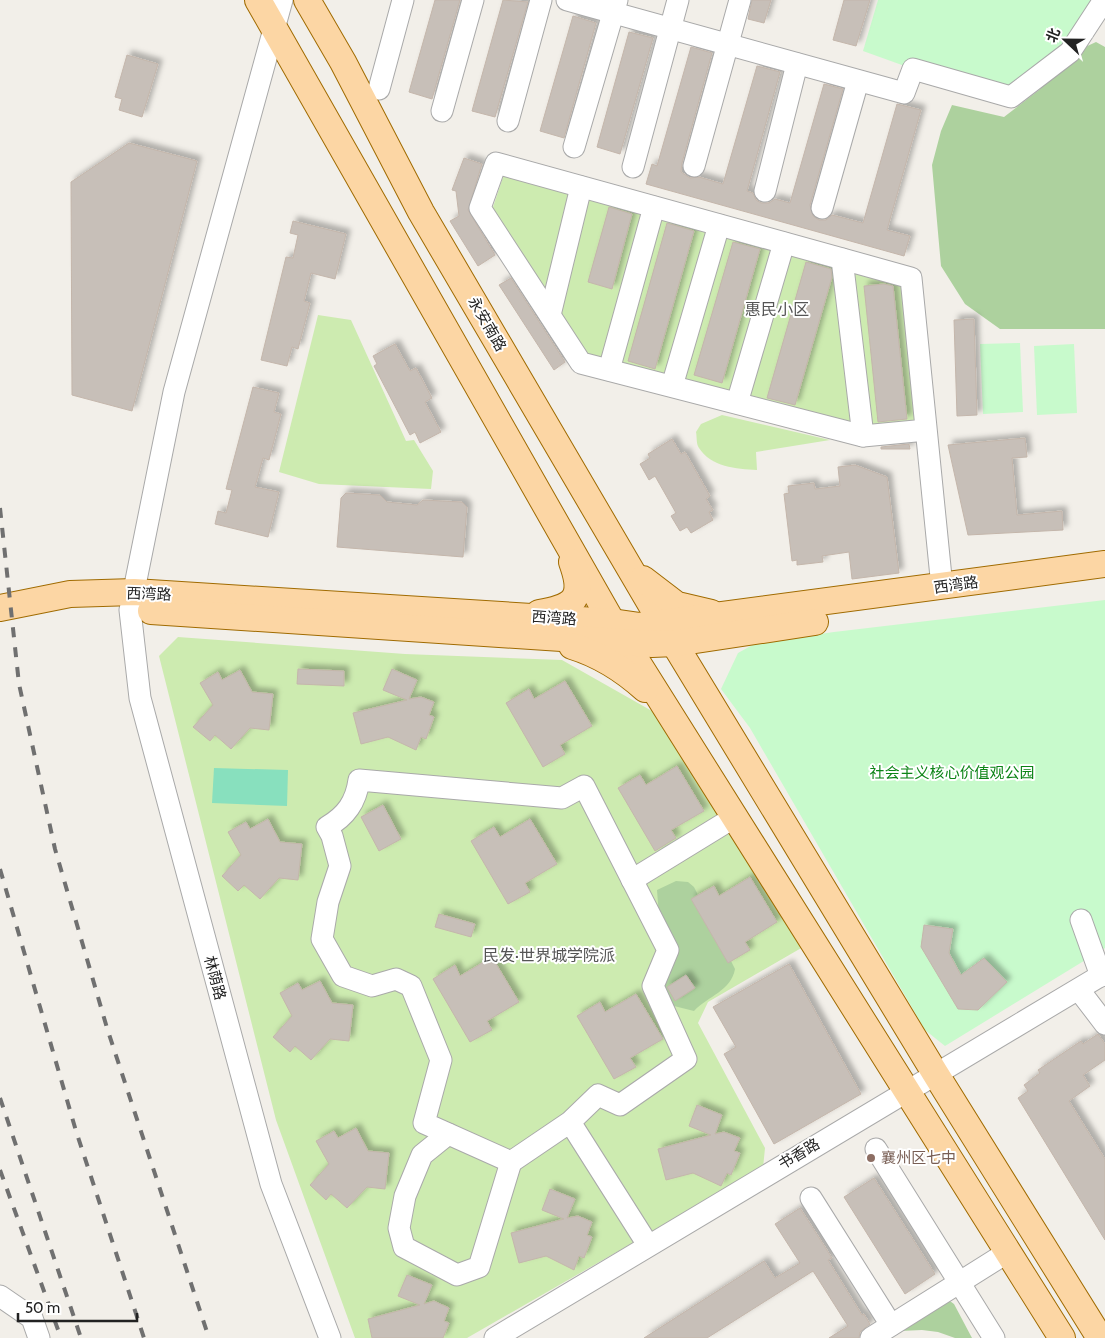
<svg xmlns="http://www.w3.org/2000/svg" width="1105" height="1338" font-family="Cabin,'Noto Sans SC',sans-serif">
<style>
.grass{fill:#cdebb0}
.forest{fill:#add19e}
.park{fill:#c8facc}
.pitch{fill:#88e0be}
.building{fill:#c7bfb8;stroke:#c4b6ab;filter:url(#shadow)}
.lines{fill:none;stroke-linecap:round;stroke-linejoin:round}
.minor-casing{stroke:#a9a9a9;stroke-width:23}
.major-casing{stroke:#a06b00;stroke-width:28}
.minor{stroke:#fff;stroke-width:21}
.major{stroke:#fcd6a4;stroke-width:26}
.rail{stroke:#707070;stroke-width:4;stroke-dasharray:10 10;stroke-linecap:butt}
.education-dot{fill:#8d6e63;stroke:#fff;stroke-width:2}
.labels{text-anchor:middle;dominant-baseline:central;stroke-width:4;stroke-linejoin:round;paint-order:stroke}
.street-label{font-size:15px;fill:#222;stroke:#fff}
.park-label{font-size:15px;fill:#0c8416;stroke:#fff}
.education-label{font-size:15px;fill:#785e54;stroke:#fff;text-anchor:start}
.neighbourhood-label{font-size:16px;fill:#555;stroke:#fff}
</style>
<defs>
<filter id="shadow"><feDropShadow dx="4.5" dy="-4.5" stdDeviation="2.5" flood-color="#0004"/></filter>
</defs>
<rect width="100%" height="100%" fill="#f2efe9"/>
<!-- grass -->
<g class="grass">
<path d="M505,171L906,287L917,424L869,429L589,357L492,210Z"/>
<path d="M318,315L351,320L406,441L414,440L433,471L431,489L319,484L279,472Z"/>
<path d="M722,415L830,440L756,452L757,470C736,469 711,467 699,448C696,444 697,436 696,432L701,424Z"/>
<path d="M178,637L405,654L562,660L659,715L803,947L708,1002L698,1023L765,1148L763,1168L467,1338H355L276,1120L159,656Z"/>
</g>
<!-- forest -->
<g class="forest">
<path d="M1096,42L1105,47V329H1000L965,304L941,266L932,165L941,131L952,105L1004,117L1039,90L1083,48Z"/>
<path d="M676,881L688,882L694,887L735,969C731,991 708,996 694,1011L674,1006L665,994L657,890Z"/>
<path d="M947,1299L954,1304L972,1338H955L938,1332L922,1330L900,1331Z"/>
</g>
<!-- park -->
<g class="park">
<path d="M878,0H1104L1070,52L1011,97L913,69L863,51Z"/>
<path d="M1020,343L1023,412L983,414L980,344Z"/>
<path d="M1074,344L1077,413L1037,415L1034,346Z"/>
<path d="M1105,600V948L945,1046L925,1030L750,728L721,689L738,653L756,643L834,632Z"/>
</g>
<!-- pitch -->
<path class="pitch" d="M214,768L288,770L287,806L212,803Z"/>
<!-- building -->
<g class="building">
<path d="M435,0H460L432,99L409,92Z"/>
<path d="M503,0L528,2L495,117L472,111Z"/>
<path d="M752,0H771L764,23L748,19Z"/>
<path d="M844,0H870L856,46L833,40Z"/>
<path d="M573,16L596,23L564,138L540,131Z"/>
<path d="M629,32L653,38L620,154L597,147Z"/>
<path d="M691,47L712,53L682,163L681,172L690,178L699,177L723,184L757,66L780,72L747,191L753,193L756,200L761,203H769L775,199L790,203L824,84L843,89L810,205L813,216L819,220H826L832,215L863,223L897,104L921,110L887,230L910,236L904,256L646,184L652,164L657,166Z"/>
<path d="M127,55L158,64L142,117L119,110L122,99L115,97Z"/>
<path d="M129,143L197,161L132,411L72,395L71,182Z"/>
<path d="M464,158L482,164L468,210L495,255L478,266L450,221L459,216L456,191L452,190Z"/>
<path d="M609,207L632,214L612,289L588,282Z"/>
<path d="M293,221L346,234L335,279L311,273L304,301L310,303L298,349L292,347L287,366L261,360L286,257L293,258L298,235L290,233Z"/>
<path d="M667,223L694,231L655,369L628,361Z"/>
<path d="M733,242L760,249L722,383L694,375Z"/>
<path d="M806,262L831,269L832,277L795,405L767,398Z"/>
<path d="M511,278L565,362L554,370L499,285Z"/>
<path d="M884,284L893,286L907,419L878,422L864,286Z"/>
<path d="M974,319L977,415L957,416L954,320Z"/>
<path d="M395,344L410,371L416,368L432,398L425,402L441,432L420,443L415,432L410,435L374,366L377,364L373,356Z"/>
<path d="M253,387L279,393L274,412L281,414L269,460L263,458L255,487L279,492L268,537L215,524L218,511L226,513L232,490L226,489Z"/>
<path d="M1025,438L1027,457L1012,458L1017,515L1062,511L1063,530L968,535L948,445Z"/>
<path d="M672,439L681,454L685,452L710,496L706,499L713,510L709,512L713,520L691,533L687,527L680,531L671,516L676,513L655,476L649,480L640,464L650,458L648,454Z"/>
<path d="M909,444L910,449H881V447Z"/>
<path d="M855,465L887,477L899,573L852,579L849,552L822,556L823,562L797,565V560L792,561L784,494L789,493L788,486L814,483L815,489L840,486L838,467Z"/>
<path d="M346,493L380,495L387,502L417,505L423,500L462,502L467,507L463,557L337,547L341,498Z"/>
<path d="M298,669L344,671V686L297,684Z"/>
<path d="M392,669L417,680L409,699L421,697L434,702L429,715L434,717L426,739L421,737L416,750L388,737L361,744L353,713L407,700L383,690Z"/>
<path d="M240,670L252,692L273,694L269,730L250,728L231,749L215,735L210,741L193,727L213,705L200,683L218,672L222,680Z"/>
<path d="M565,681L592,726L560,745L565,754L543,767L506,703L529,689L534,699Z"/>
<path d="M677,766L704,811L671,830L676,838L655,851L618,788L640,775L646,785Z"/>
<path d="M383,805L401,839L379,851L361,817Z"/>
<path d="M268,819L280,842L302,844L298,880L279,878L260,899L244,885L238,891L222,876L241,855L228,832L246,822L250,829Z"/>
<path d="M530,819L557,864L525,883L530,892L508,904L471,841L494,827L500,837Z"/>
<path d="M750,877L777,922L745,942L750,950L728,963L691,899L714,886L719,896Z"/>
<path d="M439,914L475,924L471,937L435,927Z"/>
<path d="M924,925L953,929L949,953L961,975L984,958L1007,982L978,1010L958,1009L921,947Z"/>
<path d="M492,957L519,1002L487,1021L492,1030L470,1042L433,979L455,965L460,976Z"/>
<path d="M789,964L861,1094L774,1144L724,1054L736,1047L713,1007Z"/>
<path d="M686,975L695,988L675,1001L667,987Z"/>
<path d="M320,981L332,1003L353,1005L349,1041L330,1039L311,1060L295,1046L290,1052L273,1037L292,1016L280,993L298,983L302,990Z"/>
<path d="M636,994L663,1039L630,1058L636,1067L614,1079L577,1016L600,1002L605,1012Z"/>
<path d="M1098,1034L1105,1044V1060L1083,1075L1090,1086L1069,1101L1105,1159V1240L1018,1098L1028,1091L1024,1085L1040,1073L1038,1070L1081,1041L1083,1044Z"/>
<path d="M697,1105L722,1115L715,1134L724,1132L740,1138L734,1151L740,1153L731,1175L727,1173L721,1186L693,1173L666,1180L658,1149L711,1135L689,1126Z"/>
<path d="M356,1128L368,1151L389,1153L385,1189L367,1187L347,1208L331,1194L326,1200L310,1185L329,1164L316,1141L334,1131L338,1138Z"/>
<path d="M874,1178L935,1274L905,1294L844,1197Z"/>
<path d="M550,1189L575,1199L567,1218L578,1216L592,1222L587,1235L592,1237L584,1258L579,1256L574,1270L546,1256L519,1263L511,1233L564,1219L542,1210Z"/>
<path d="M800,1208L832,1258L828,1260L862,1315L864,1314L870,1324L860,1332L859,1338H829L848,1326L813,1271L707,1338H644L764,1261L775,1278L800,1263L775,1224Z"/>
<path d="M407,1275L432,1285L424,1304L434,1301L449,1308L444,1321L449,1323L443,1338H372L368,1319L420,1305L398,1296Z"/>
</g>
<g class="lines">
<defs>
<g id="minor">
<path d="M282,0L174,392L130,610L140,698L271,1184L330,1338"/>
<path d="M567,0L904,93L913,69L1011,97L1070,52L1104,0"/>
<path d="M379,89L403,0"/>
<path d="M442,111L473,0"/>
<path d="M508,121L541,0"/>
<path d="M574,147L617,0"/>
<path d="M694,166L740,0"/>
<path d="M633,167L678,0"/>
<path d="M765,191L797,64"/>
<path d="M822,208L858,81"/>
<path d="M842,259L863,436"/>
<path d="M550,315L581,187"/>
<path d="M609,370L654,207"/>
<path d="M672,386L719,225"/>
<path d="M737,403L784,243"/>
<path d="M926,430L863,436L581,363L480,208L496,163L911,278L942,587"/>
<path d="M632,880L733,818"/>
<path d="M1081,920L1101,976"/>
<path d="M1079,990L1105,1024"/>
<path d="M570,1122L598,1095L620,1105L686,1059L653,986L668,950L584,786L562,798L359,780C356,802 346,816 327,827L332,836L340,866L328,902L322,939L343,976L372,986L396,979L411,986L441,1060L424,1123L511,1162L570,1122L648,1245"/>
<path d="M448,1134L422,1155L405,1196L399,1228L404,1247L457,1275L479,1267L511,1162"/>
<path d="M876,1149L994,1338"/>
<path d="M811,1198L891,1325"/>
<path d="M0,1296L32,1318L39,1338"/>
<path d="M495,1338L1105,973"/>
<path d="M871,1338L1008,1252"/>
</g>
<g id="major">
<path d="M258,0L612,622L1062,1338"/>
<path d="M307,0L343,62L421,212L663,625L935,1073L1100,1338"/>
<path d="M643,579L677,605L711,613"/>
<path d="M0,608L70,594L134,592L612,622L640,626L1105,564"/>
<path d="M151,611L652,644L676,643L815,622"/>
<path d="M539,613C575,607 585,598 572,562"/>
<path d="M572,646C601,655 623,669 645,689"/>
</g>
</defs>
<!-- minor casing -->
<use href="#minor" class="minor-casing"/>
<!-- major casing -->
<use href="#major" class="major-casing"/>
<!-- minor -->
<use href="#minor" class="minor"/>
<!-- major -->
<use href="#major" class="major"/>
<!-- rail -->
<g class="rail">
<path d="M0,508L19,684L55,849L107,1028L209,1338"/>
<path d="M0,869L76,1131L144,1338"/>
<path d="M0,1098L81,1338"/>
<path d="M0,1170L61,1338"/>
</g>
</g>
<!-- markers -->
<circle class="education-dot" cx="871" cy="1158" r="5"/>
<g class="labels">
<!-- street labels -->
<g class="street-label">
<text transform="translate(487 324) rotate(60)">永安南路</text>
<text transform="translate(956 585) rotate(-8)">西湾路</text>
<text transform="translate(149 594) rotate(2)">西湾路</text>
<text transform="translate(554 618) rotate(4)">西湾路</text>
<text transform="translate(215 978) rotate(75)">林荫路</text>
<text transform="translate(799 1154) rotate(-31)">书香路</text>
</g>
<!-- park labels -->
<g class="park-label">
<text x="952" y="773">社会主义核心价值观公园</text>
</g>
<!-- education labels -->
<g class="education-label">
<text x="881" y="1158">襄州区七中</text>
</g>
<!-- neighbourhood labels -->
<g class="neighbourhood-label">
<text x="777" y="309">惠民小区</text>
<text x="549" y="955">民发·世界城学院派</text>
</g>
</g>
<!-- north arrow -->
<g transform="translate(1065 40) rotate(292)" stroke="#ffffff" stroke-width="4" paint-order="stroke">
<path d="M0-4L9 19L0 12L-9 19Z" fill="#222222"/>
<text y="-8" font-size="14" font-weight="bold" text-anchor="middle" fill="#222222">北</text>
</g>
<!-- scale -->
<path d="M18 1313v8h119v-8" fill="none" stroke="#222222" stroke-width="2.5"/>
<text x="25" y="1313" font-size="15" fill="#222222" stroke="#ffffff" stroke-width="4" paint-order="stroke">50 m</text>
</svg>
